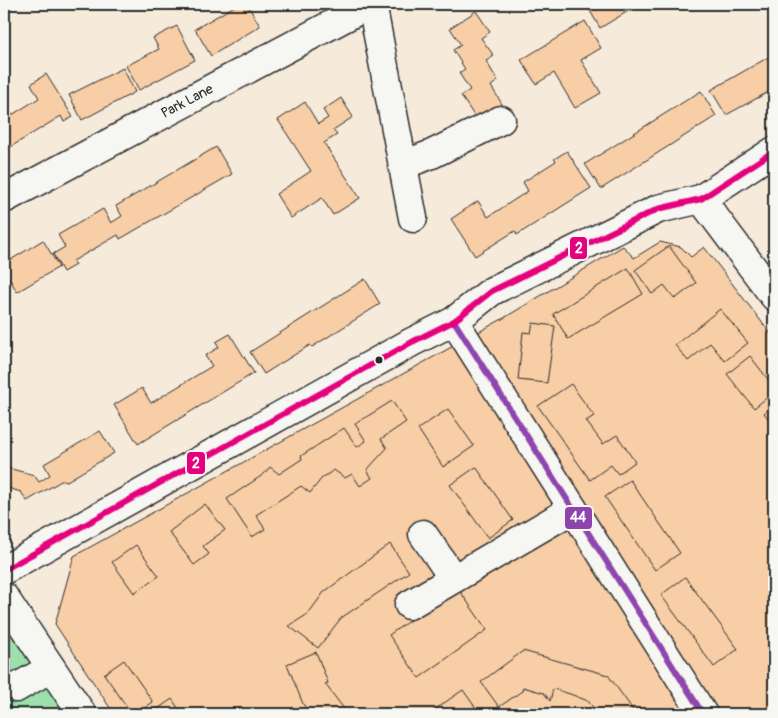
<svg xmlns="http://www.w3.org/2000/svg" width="778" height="718" font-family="Pangolin,sans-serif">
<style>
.green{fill:#9ce0ad;stroke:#64866c}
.building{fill:#f7cea6;stroke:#2b2b2b}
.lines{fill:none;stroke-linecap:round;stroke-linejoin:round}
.minor-casing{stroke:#2b2b2b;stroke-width:31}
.minor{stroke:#f6f6f2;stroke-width:28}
.bus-1-casing{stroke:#f6f6f2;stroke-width:10}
.bus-2-casing{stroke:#f6f6f2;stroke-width:10}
.bus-1{stroke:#8e44ad;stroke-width:6}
.bus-2{stroke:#e5007d;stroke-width:6}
.bus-dot{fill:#2b2b2b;stroke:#f6f6f2;stroke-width:2}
.labels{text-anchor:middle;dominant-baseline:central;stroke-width:4;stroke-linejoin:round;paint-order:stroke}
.street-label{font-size:14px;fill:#2b2b2b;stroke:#f6f6f2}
.line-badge{stroke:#f6f6f2;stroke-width:2}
.badge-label{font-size:14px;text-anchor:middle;font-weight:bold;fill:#fff}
</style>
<rect width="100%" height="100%" fill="#f6eadb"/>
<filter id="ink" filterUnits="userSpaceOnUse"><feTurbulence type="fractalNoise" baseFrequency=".02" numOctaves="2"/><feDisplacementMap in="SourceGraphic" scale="10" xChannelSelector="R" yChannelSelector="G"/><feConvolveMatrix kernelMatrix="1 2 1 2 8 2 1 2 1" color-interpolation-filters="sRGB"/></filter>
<g filter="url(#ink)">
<!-- green -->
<path class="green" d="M4,615L76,714H4Z"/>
<!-- building -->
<g class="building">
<path d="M238,4H247L260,26L211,56L195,29Z"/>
<path d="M586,4H640L600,28Z"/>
<path d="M476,11L490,32L481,38L494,56L486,61L498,81L491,86L502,104L477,120L461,96L470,90L459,73L465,69L453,50L461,45L450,28Z"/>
<path d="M585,21L601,48L581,60L601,93L575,108L554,73L536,84L521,60Z"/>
<path d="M177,26L195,60L139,90L126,66L159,49L153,38Z"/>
<path d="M774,54V89L726,115L711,90Z"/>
<path d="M123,68L135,92L82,120L69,95Z"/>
<path d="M46,74L73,117L64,122L61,116L4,151V120L39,98L31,84Z"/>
<path d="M701,91L716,116L601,189L585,164Z"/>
<path d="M341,98L353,117L333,130L337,135L324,143L360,198L333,215L322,198L291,218L276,194L311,171L278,120L305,102L318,124L328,118L323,110Z"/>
<path d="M216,147L232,174L120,239L118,235L73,261L75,265L63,272L53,254L65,247L58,235L103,209L111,223L122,216L116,206Z"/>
<path d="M567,151L591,188L517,235L515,231L475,256L451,219L478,201L488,217L528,191L523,182L556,161L554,159Z"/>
<path d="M43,240L59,267L17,292L4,269V264Z"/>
<path d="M660,242L681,247L691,257L704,247L774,338V714H114L55,624L74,556L504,318L623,246L634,258Z"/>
<path d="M669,246L696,283L675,299L664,285L652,294L635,270Z"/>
<path d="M628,268L643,294L568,339L553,314Z"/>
<path d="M365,279L380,304L312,347L310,345L264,374L250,352Z"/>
<path d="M720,309L748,343L725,361L710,343L688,361L675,345Z"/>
<path d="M533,323L555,326L547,383L518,380L523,332L531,333Z"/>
<path d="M230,334L254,373L138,444L114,405L142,388L151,403L212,366L205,356L219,347L216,342Z"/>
<path d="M750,356L774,387V392L754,408L727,374Z"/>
<path d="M571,384L594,416L586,421L603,444L617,435L635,462L618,474L611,465L590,480L538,406Z"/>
<path d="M392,401L406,422L381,439L387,448L367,470L372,478L360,486L352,474L345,478L334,470L322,478L310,493L301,486L256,515L265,529L252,537L227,499L264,474L270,467L279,474L302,459L301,456L344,428L357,447L366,441L355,424Z"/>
<path d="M774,405V426L764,413Z"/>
<path d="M448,409L474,446L443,467L418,429Z"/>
<path d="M100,431L114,453L67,481L63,480L27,501L21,492L4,487V467L34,475L39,482L50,475L44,464Z"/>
<path d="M476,467L513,520L488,538L450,485Z"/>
<path d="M630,480L680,553L655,570L605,497Z"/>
<path d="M205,504L225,530L203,546L209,554L194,565L169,532Z"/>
<path d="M390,544L409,572L341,618L318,648L289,626L308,614L324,592Z"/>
<path d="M136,545L159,576L134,593L112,562Z"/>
<path d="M685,577L738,649L714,667L661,595Z"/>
<path d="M457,587L487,630L419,678L389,635Z"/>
<path d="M523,651L608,675L636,714H598L588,701L570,694L553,689L550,701L544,693L523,687L522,691L499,707L481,682Z"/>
<path d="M316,652L328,683L325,684L348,714H310L303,704L287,664Z"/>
<path d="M124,660L153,702L136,714H132L104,674Z"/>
<path d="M463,690L480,714H428Z"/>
<path d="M172,699L178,708L173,714H159L156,710Z"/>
</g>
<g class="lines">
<defs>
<g id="minor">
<path d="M372,4L413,218"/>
<path d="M403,165L432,154L501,120"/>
<path d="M4,199L370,4"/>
<path d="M701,199L774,296"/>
<path d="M454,321L703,714"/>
<path d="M423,534L453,578"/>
<path d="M4,570L412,342L454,321L492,291L658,209L701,199L774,151"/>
<path d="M4,597L82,714"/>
<path d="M409,605L573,509"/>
<path d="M16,688L51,668"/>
</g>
</defs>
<!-- minor casing -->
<use href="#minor" class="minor-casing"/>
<!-- minor -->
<use href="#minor" class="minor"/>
<defs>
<path id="bus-1" d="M454,321L703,714"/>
<path id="bus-2" d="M4,570L412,342L454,321L492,291L658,209L701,199L774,151"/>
</defs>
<!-- bus-1 casing -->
<use href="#bus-1" class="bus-1-casing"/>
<!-- bus-2 casing -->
<use href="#bus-2" class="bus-2-casing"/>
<!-- bus-1 -->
<use href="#bus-1" class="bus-1"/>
<!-- bus-2 -->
<use href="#bus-2" class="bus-2"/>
</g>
</g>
<!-- markers -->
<circle class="bus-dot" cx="379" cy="360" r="4.5"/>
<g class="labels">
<!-- street labels -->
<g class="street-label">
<text transform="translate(187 101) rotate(-28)">Park Lane</text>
</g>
</g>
<g class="line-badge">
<rect x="569" y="236" width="19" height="24" rx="5" fill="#e5007d"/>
<rect x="186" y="451" width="20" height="24" rx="5" fill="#e5007d"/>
<rect x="564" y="506" width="29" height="24" rx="5" fill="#8e44ad"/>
</g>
<g class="badge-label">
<text x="579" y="253">2</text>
<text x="196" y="468">2</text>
<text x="578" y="522">44</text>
</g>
<!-- margin -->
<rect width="778" height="718" fill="none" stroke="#f6f6f2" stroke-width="20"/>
<rect x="10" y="10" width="758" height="698" fill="none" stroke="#2b2b2b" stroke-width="2" filter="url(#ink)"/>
</svg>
